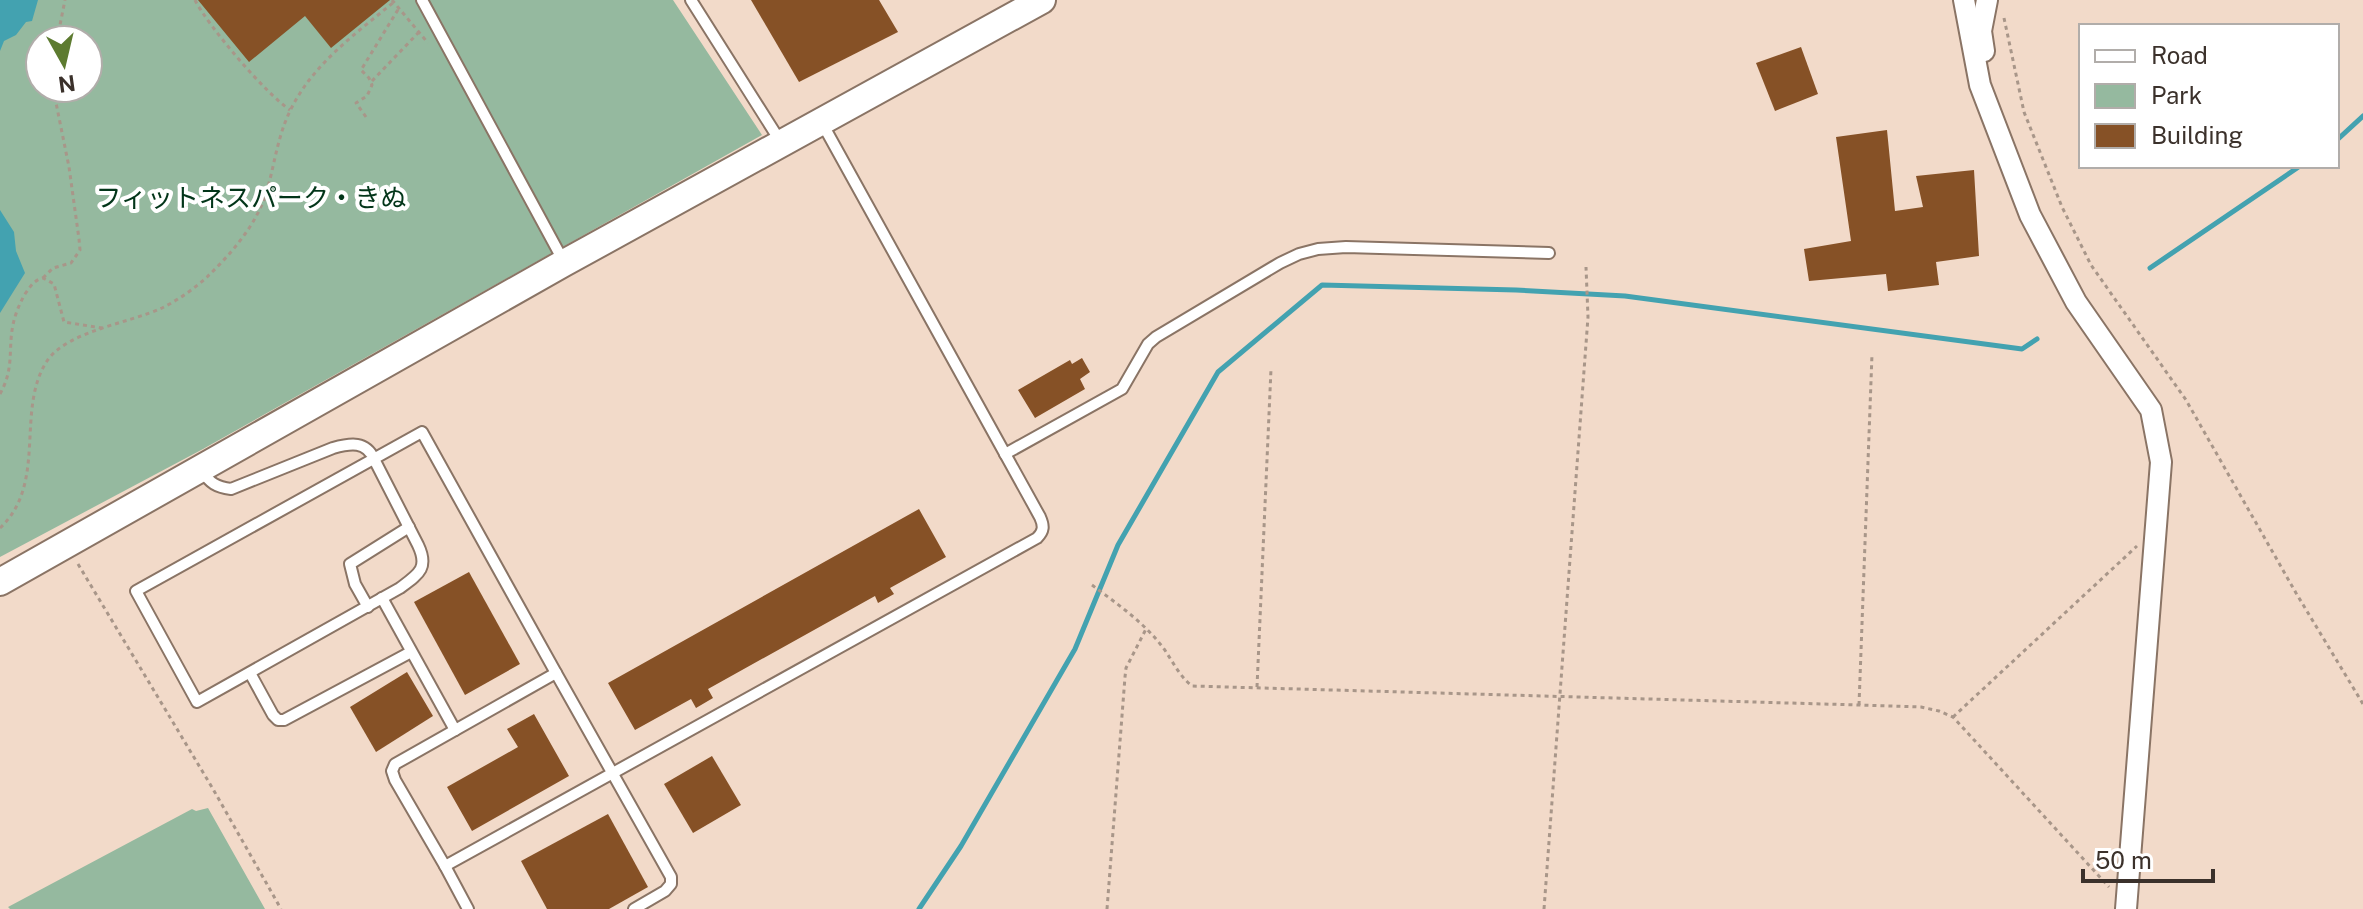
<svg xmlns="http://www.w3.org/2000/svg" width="2363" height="909" font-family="'Public Sans','Noto Sans JP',sans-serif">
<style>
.green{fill:#95b99f;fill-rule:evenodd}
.water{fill:#43a2b0}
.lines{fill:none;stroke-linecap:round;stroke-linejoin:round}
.stream{stroke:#43a2b0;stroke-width:5}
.building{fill:#865126}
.service-casing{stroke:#8a7465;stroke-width:14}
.minor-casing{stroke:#8a7465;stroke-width:24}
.tertiary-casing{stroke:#8a7465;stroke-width:30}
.path{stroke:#a89689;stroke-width:3;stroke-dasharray:4 4;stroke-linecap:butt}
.service{stroke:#fff;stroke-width:10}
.minor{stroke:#fff;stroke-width:20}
.tertiary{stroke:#fff;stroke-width:26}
.labels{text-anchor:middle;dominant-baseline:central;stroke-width:8;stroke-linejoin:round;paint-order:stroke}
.park-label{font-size:26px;fill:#023519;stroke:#fff}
</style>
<rect width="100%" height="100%" fill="#f2dac9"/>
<!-- green -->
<g class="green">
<path d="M0,0H673L762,135L203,449L0,557ZM40,40H88V88H40Z"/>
<path d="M208,808L265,909H10L8,907L192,809L196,811Z"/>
</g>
<!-- water -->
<g class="water">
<path d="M0,0H38L32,21L26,22L16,35L4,41L0,51Z"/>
<path d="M0,210L14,232L16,251L25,273L0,313Z"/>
</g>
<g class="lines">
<!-- stream -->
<g class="stream">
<path d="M2337,140L2363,116"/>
<path d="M2150,268L2300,166"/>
<path d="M919,909L961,846L1075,649L1118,545L1218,372L1322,285L1516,290L1625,296L2022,349L2037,339"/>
</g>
</g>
<!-- building -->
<g class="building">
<path d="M198,0H390L331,48L305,16L249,62Z"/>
<path d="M751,0H879L898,32L799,82Z"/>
<path d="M1801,47L1818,94L1775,111L1756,63Z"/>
<path d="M1887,130L1895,211L1923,207L1916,176L1974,170L1979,256L1936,262L1939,285L1888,291L1886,274L1809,281L1804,249L1851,241L1836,137Z"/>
<path d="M1082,358L1090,372L1080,379L1085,389L1035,418L1018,390L1070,360L1072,364Z"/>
<path d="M919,509L946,557L890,588L894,594L878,603L875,596L708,689L713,698L696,708L691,699L635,730L608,683Z"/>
<path d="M469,572L520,664L465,695L414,602Z"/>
<path d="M407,672L433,716L376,752L350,707Z"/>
<path d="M534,714L569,776L472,831L447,787L518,747L507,729Z"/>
<path d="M712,756L741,805L693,833L664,784Z"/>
<path d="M608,814L648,887L609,909H547L521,861Z"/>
</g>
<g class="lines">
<defs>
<g id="service">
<path d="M422,0L564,262"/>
<path d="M691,0L782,144"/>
<path d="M1005,454L1122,389L1148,344L1156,337L1280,263L1299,254L1318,249L1346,247L1549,253"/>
<path d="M202,471C210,483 216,487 231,489L333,448C351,443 366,441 374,459L418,545C429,568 419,574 400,588L197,702L136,591L422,432L556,673L395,764L392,771L395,780L445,866L1037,538C1044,531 1044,526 1040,517L822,123"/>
<path d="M382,598L455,730"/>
<path d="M368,607L355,584L350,564L409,527"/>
<path d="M250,673L273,715L278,720H284L411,652"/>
<path d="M556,673L671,877V884L665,891L634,909"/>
<path d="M445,866L468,909"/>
</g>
<g id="minor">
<path d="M1964,0L1980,85L2030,215L2076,302L2151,410L2161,462L2126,909"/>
<path d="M1984,51L1981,31L1987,0"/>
</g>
<path id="tertiary" d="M0,582L564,263L1042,0"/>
</defs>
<!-- service casing -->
<use href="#service" class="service-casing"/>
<!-- minor casing -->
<use href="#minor" class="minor-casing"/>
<!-- tertiary casing -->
<use href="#tertiary" class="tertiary-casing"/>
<!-- path -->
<g class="path">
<path d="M195,0C208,26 266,94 290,110"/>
<path d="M392,0L428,43"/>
<path d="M2004,18L2024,112L2062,207L2091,265L2186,400L2296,593L2363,704"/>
<path d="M57,40L65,0"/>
<path d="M372,81L419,32"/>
<path d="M366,117L356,103L367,96L372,85L369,78L361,70L399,8"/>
<path d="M43,278L53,268L71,263L80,250L79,239L69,167L53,88"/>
<path d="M0,394C20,358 0,338 25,294C30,287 34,280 43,278L54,284L64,322L102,328"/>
<path d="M0,528C48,483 15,410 47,361C67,331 130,323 162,308C178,300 194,289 207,277C232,253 259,222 268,187C275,161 278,136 290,111C312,65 355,34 394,2"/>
<path d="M78,564L213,789L281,909"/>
<path d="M1092,585C1116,603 1142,621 1161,645C1172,659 1178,675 1192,686L1859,705L1921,707L1939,711L1953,717L2109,887"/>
<path d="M1257,687L1271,369"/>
<path d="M1859,705L1872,354"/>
<path d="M1953,717L2137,546"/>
<path d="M1107,909L1125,677L1126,668L1146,629"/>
<path d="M1544,909L1588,317L1586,267"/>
</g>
<!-- service -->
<use href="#service" class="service"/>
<!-- minor -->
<use href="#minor" class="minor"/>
<!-- tertiary -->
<use href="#tertiary" class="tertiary"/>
</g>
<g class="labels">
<!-- park labels -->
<g class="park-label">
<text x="251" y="197">フィットネスパーク・きぬ</text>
</g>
</g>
<!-- legend -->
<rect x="2079" y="24" width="260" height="144" fill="#ffffff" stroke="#b1adaa" stroke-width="2"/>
<rect x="2095" y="50" width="40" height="12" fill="#ffffff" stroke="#b1adaa" stroke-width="2"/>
<text x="2151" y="64" font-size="24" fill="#3b312b">Road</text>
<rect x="2095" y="84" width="40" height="24" fill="#95b99f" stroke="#b1adaa" stroke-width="2"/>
<text x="2151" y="104" font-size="24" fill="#3b312b">Park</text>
<rect x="2095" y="124" width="40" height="24" fill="#865126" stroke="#b1adaa" stroke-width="2"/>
<text x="2151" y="144" font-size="24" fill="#3b312b">Building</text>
<!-- north arrow -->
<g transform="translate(64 64) rotate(172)"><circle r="38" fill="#ffffff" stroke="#b1adaa" stroke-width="2"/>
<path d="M0-6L14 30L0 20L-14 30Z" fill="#5d7b30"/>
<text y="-12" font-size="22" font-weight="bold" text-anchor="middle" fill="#3b312b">N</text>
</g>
<!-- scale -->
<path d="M2083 869v12h130v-12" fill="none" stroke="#3b312b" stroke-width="4"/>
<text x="2095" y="869" font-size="24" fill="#3b312b" stroke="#ffffff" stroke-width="6" paint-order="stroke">50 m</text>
</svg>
